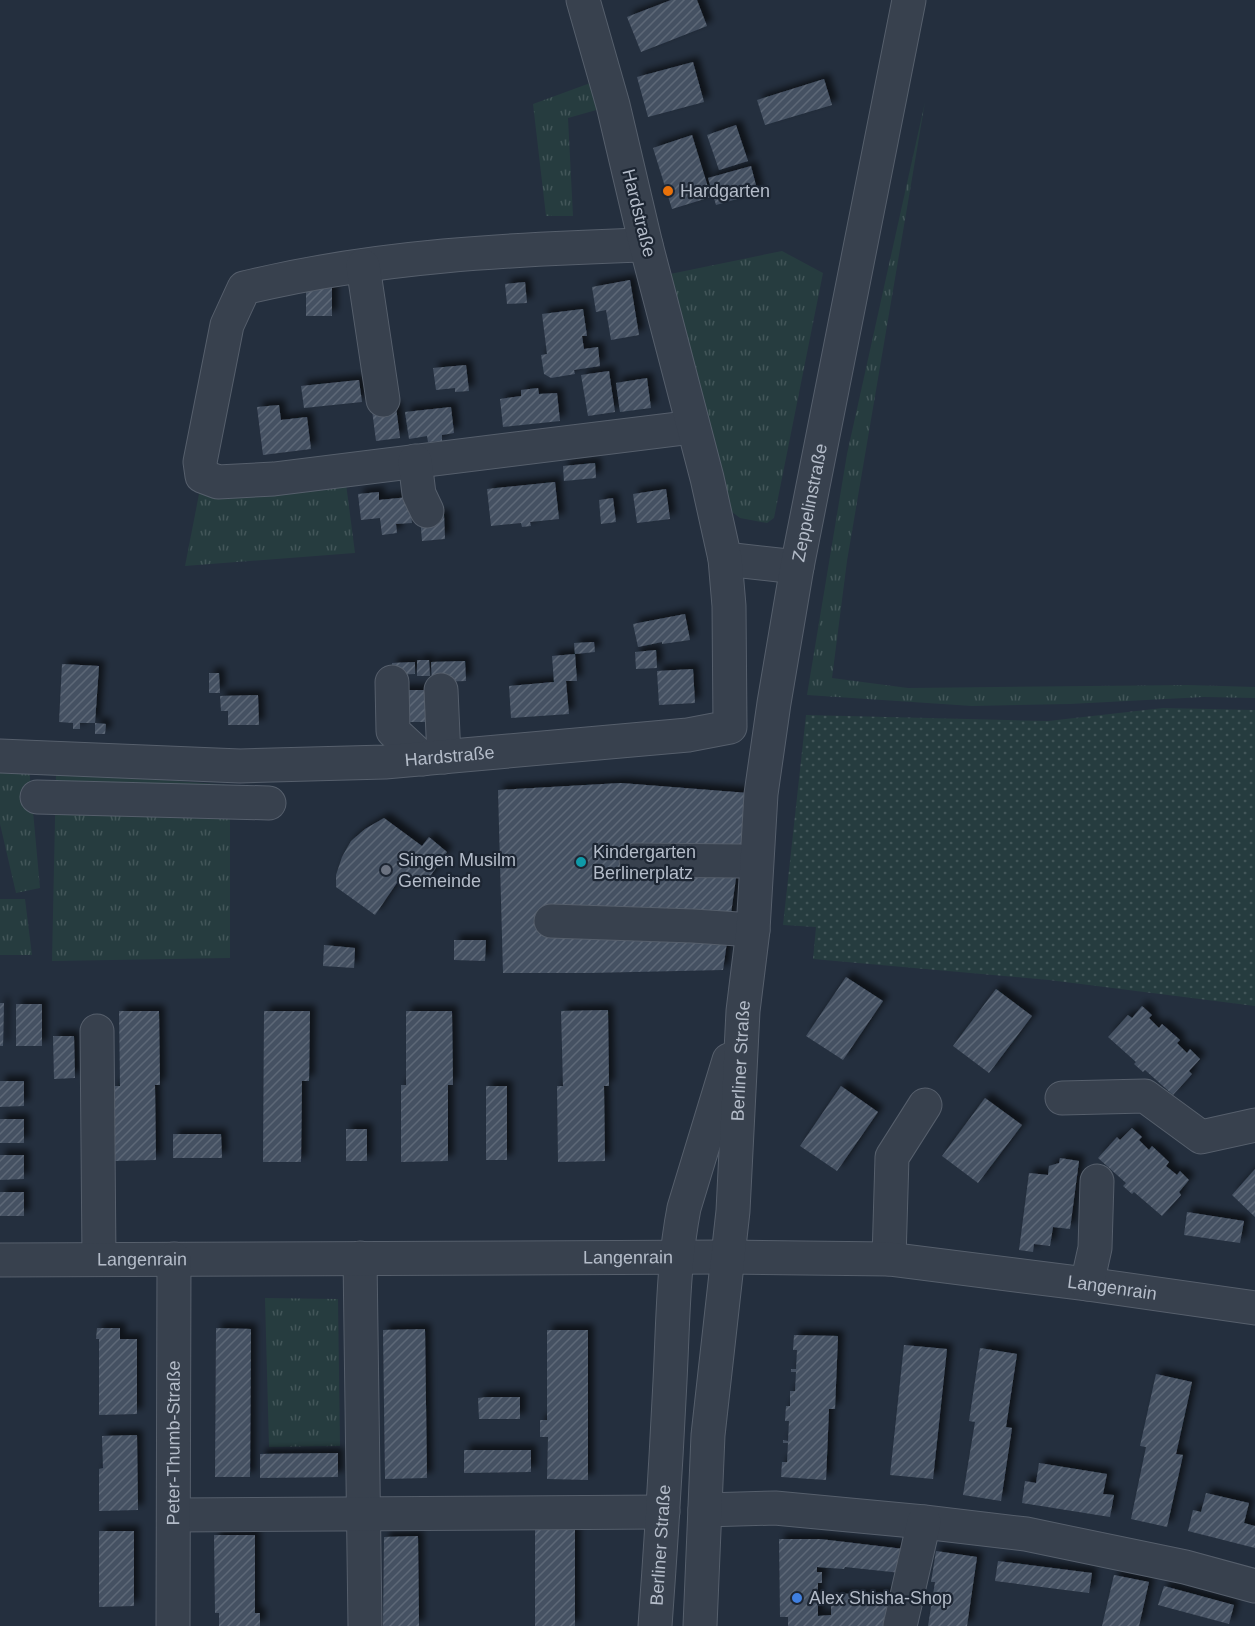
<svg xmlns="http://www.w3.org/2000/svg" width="1255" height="1626" font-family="Helvetica,sans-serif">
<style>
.grass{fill:url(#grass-tufts)}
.garden{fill:url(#garden-dots)}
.building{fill:url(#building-hatch);filter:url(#shadow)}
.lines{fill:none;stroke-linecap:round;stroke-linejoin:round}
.minor-casing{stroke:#565f6c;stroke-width:35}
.minor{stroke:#38414e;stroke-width:33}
.food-dot{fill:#e8710a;stroke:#1d2633;stroke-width:2}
.culture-dot{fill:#0f9aa8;stroke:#1d2633;stroke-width:2}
.worship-dot{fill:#6b7280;stroke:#1d2633;stroke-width:2}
.shop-dot{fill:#3f7fe0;stroke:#1d2633;stroke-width:2}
.labels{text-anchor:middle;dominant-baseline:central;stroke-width:4.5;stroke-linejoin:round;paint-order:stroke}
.poi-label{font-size:18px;fill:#b4bcc9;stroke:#1d2633;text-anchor:start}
.street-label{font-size:18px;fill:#b4bcc9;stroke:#1d2633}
</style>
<defs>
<pattern id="grass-tufts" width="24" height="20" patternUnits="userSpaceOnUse" patternTransform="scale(1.5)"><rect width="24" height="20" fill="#263c3f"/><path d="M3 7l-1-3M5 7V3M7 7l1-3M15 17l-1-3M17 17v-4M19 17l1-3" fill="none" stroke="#435659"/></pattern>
<pattern id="garden-dots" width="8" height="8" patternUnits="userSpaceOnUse" patternTransform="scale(1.5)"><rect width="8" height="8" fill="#263c3f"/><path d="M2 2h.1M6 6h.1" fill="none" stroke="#435659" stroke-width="1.8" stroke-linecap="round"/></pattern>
<pattern id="building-hatch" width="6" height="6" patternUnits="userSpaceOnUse" patternTransform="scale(1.5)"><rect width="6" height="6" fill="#455162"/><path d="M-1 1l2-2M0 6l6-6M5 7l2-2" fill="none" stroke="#5d6877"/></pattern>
<filter id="shadow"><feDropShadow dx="5.5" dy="-5.5" stdDeviation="3" flood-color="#0009"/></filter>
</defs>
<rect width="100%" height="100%" fill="#242f3e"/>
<!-- grass -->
<g class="grass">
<path d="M593,82L600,109L568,118L573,216H546L533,104Z"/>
<path d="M925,102L847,561L832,678L908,688L1188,685L1255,687V698L1204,697L1070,704L972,706L807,695L847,454Z"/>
<path d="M782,251L823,273L774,518L767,523L740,518L728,509L670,274Z"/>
<path d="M345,476L355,553L185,566L200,489Z"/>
<path d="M0,765L29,767L40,888L16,893L0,824Z"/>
<path d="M56,772L230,785V958L52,961Z"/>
<path d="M0,899H25L32,955H0Z"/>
<path d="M265,1298L338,1299L340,1446L269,1447Z"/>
</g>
<!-- garden -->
<path class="garden" d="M1163,708L1255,710V1006L1049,980L813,959L816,927L783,925L806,715L1048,721Z"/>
<!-- building -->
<g class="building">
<path d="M671,0H697L707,26L641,52L627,17Z"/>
<path d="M693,62L704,102L648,117L637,77Z"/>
<path d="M824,79L832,105L765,125L757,100Z"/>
<path d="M736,125L748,161L719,170L707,135Z"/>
<path d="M692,135L711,197L672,209L653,148Z"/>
<path d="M751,166L758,193L716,205L708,178Z"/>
<path d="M630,280L639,335L611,340L606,310L596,312L592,287Z"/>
<path d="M525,282L527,303L507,304L505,284Z"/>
<rect x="306" y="286" width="26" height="30"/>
<path d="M583,309L587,336H582L584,349L598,347L600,366L574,370L575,374L551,378L544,374L541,355L547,354L542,314Z"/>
<path d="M466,365L469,391L455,392V388L436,390L433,368Z"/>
<path d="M609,371L615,412L588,416L581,375Z"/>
<path d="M647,378L651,408L620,412L616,383Z"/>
<path d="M359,380L362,402L304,408L301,386Z"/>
<path d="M538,388L539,394L557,393L560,421L503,427L500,399L521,396V390Z"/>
<path d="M279,405L281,420L307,417L311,449L263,455L257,407Z"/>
<path d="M396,407L400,438L376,441L372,410Z"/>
<path d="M451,407L454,433L442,435V441L428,442L427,436L409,439L405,412Z"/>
<path d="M595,463L596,478L564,481L563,466Z"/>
<path d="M555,482L559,519L530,522L531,526L522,527L521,523L491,526L487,489Z"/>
<path d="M666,489L670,519L637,523L633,494Z"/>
<path d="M379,492V500L409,497L412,523L396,524L397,533L382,535L380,518L361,520L358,494Z"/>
<path d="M613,498L616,522L601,524L599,500Z"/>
<path d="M444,515L445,539L422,541L420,517Z"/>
<path d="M685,614L690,640L662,644V642L638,647L633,624Z"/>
<path d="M594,642L595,652L575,654L574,643Z"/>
<path d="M656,650L657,668L636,669L635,652Z"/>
<path d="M575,654L577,681H566L569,714L511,718L509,686L554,682L552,656Z"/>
<path d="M417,660H429L430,676H417Z"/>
<path d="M465,661L466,681L432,682L431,662Z"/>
<path d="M415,662V674L392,675V663Z"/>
<path d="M62,664L99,666L95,723H80V729H73V723L59,722Z"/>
<path d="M693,669L695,703L659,705L657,671Z"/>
<path d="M209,673H219L220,693H209Z"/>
<rect x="399" y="690" width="34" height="32"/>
<path d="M258,695L259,725H228V711H221L220,696Z"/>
<path d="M95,723L106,724L105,734H95Z"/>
<path d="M621,783L748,793L723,970L589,973H503L498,790Z"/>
<path d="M384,818L422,846L429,837L447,852L422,888L403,874L375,915L336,887V875L342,857L351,841L365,829Z"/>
<path d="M454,940H486L485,961L454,960Z"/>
<path d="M324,945L355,948L354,968L323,966Z"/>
<path d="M846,977L883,1001L843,1060L806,1036Z"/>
<path d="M996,989L1032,1016L989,1073L953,1046Z"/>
<path d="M0,1003H4L3,1046H0Z"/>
<rect x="16" y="1004" width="26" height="42"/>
<path d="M1142,1006L1152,1015L1149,1018L1159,1028L1162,1024L1180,1040L1177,1043L1187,1053L1190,1049L1200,1059L1189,1071L1192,1074L1173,1095L1145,1070L1143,1072L1134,1064L1136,1062L1108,1037L1128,1015L1132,1018Z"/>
<path d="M608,1010L609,1086H604L605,1161L558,1162L557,1086H563L561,1011Z"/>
<path d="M119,1011H159L160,1085H155L156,1160L114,1161V1086H120Z"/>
<path d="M264,1011H310L309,1081H302L301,1162H263Z"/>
<path d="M406,1011H452L453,1085H448V1161L401,1162V1085H406Z"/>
<path d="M53,1036H74L75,1078L54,1079Z"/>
<path d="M0,1081H24V1106L0,1107Z"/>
<rect x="486" y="1086" width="21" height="74"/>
<path d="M841,1086L878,1112L837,1171L800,1146Z"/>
<path d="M985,1098L1022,1125L978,1183L942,1156Z"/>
<rect x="0" y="1119" width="24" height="24"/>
<path d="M1132,1128L1142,1137L1139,1140L1149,1150L1152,1146L1169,1162L1166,1166L1177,1175L1180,1171L1189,1180L1179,1192L1181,1195L1162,1216L1134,1192L1132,1194L1123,1186L1126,1183L1098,1158L1117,1137L1120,1140Z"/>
<rect x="346" y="1129" width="21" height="32"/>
<path d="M173,1134H221L222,1158H173Z"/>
<path d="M0,1155H24V1179L0,1180Z"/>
<path d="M1060,1158L1079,1161L1070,1229L1053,1227L1050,1246L1034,1244L1033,1252L1019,1250L1029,1173L1048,1175L1049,1166L1059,1163Z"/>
<path d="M1255,1169V1217L1232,1195Z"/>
<rect x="0" y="1192" width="24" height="24"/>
<path d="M1187,1212L1244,1221L1240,1243L1184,1235Z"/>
<path d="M97,1328H120V1339H137V1414L99,1415V1339H96Z"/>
<path d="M216,1328L251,1329L250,1477H215Z"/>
<path d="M425,1329L427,1478L385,1479L383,1330Z"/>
<path d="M547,1330H588V1480L547,1479L548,1437H540V1420H547Z"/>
<path d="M794,1335L838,1336L835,1409H829L826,1480L781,1477L782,1462H787L788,1443H783V1440L788,1441L789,1421H785L786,1406H790V1391H795L796,1372H791V1369H796L797,1350H793Z"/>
<path d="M904,1345L947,1349L933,1479L890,1475Z"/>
<path d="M980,1348L1017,1354L1006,1427L1012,1428L1001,1501L963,1495L975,1422L969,1421Z"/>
<path d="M1156,1374L1192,1382L1176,1454L1183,1455L1167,1527L1131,1519L1146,1447L1140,1446Z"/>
<path d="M487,1397H520V1419H479L478,1398Z"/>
<path d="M137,1435L138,1510L99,1511V1469L103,1468L102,1436Z"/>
<path d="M464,1450H531V1472L464,1473Z"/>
<path d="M338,1453V1477L260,1478V1454Z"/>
<path d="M1039,1463L1107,1474L1103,1494L1114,1495L1110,1517L1022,1503L1025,1481L1036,1483Z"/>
<path d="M1206,1493L1249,1503L1244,1523L1255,1526V1548L1188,1531L1193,1510L1201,1512Z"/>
<rect x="535" y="1529" width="40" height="97"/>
<path d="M99,1531H134V1606L99,1607Z"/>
<path d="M214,1535H255V1613H260V1626H219V1613H215Z"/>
<path d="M418,1536L419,1626H383L384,1537Z"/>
<path d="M779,1539H820L904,1549L901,1573L845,1567L844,1569L817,1567V1572H822V1583H818V1616L831,1615V1594L896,1593L892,1626H788V1617H780Z"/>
<path d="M936,1551L977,1557L967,1626H928L935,1582H931Z"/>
<path d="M998,1561L1092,1573L1089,1593L995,1581Z"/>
<path d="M1114,1575L1149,1582L1139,1626H1102Z"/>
<path d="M1164,1586L1234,1605L1229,1624L1158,1605Z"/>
</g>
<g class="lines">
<defs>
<g id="minor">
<path d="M646,245C512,249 375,256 244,288L227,325L200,462L202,476L218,482L274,479L693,427"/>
<path d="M363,266L383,400"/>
<path d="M415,461L419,494L427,511"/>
<path d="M725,559L797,567"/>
<path d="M392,682L393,731L423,759"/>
<path d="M441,690L444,757"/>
<path id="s1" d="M0,756L240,766L385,762L688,735L730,727L729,606L725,559L707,478L646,245L613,105L583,0"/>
<path d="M37,797L269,803"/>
<path d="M636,860L739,861"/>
<path d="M551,921L693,926L753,930"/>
<path d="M97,1031L99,1259"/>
<path d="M1062,1098L1145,1096L1201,1137L1255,1125"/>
<path d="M360,1258L365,1626"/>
<path d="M889,1259L892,1157L925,1105"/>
<path id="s2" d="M0,1260L727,1257L889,1259L1087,1284L1255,1308"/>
<path d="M1087,1284L1095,1248L1097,1181"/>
<path d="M705,1510L775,1508L924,1522L1026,1534L1185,1567L1255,1586"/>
<path d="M174,1515L663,1512"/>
<path id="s3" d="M173,1626L174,1259"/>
<path id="s4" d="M655,1626C661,1544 666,1462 670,1381C673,1323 673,1265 684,1208L729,1060"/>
<path id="s5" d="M700,1626L708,1435L733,1211L743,1011L753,930L761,794L774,703L797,567L909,0"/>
<path d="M900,1626L924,1522"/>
</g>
</defs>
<!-- minor casing -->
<use href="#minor" class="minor-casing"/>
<!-- minor -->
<use href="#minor" class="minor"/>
</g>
<!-- markers -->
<circle class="food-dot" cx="668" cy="191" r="6"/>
<circle class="culture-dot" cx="581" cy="862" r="6"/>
<circle class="worship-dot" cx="386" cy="870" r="6"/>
<circle class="shop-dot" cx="797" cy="1598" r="6"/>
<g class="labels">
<!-- poi labels -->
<g class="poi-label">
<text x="680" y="191">Hardgarten</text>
<text x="593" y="852">Kindergarten<tspan x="593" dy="21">Berlinerplatz</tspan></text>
<text x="398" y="860">Singen Musilm<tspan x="398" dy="21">Gemeinde</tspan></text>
<text x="809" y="1598">Alex Shisha-Shop</text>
</g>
<!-- street labels -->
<g class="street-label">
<text transform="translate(639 213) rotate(76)">Hardstraße</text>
<text stroke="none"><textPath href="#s5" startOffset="1130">Zeppelinstraße</textPath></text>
<text stroke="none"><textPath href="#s1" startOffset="450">Hardstraße</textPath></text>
<text stroke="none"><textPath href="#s5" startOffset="567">Berliner Straße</textPath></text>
<text stroke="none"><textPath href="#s2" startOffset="628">Langenrain</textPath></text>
<text stroke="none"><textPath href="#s2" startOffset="142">Langenrain</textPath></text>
<text stroke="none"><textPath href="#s2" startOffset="1114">Langenrain</textPath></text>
<text stroke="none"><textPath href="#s3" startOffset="183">Peter-Thumb-Straße</textPath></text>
<text stroke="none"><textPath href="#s4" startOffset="81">Berliner Straße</textPath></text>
</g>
</g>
</svg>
